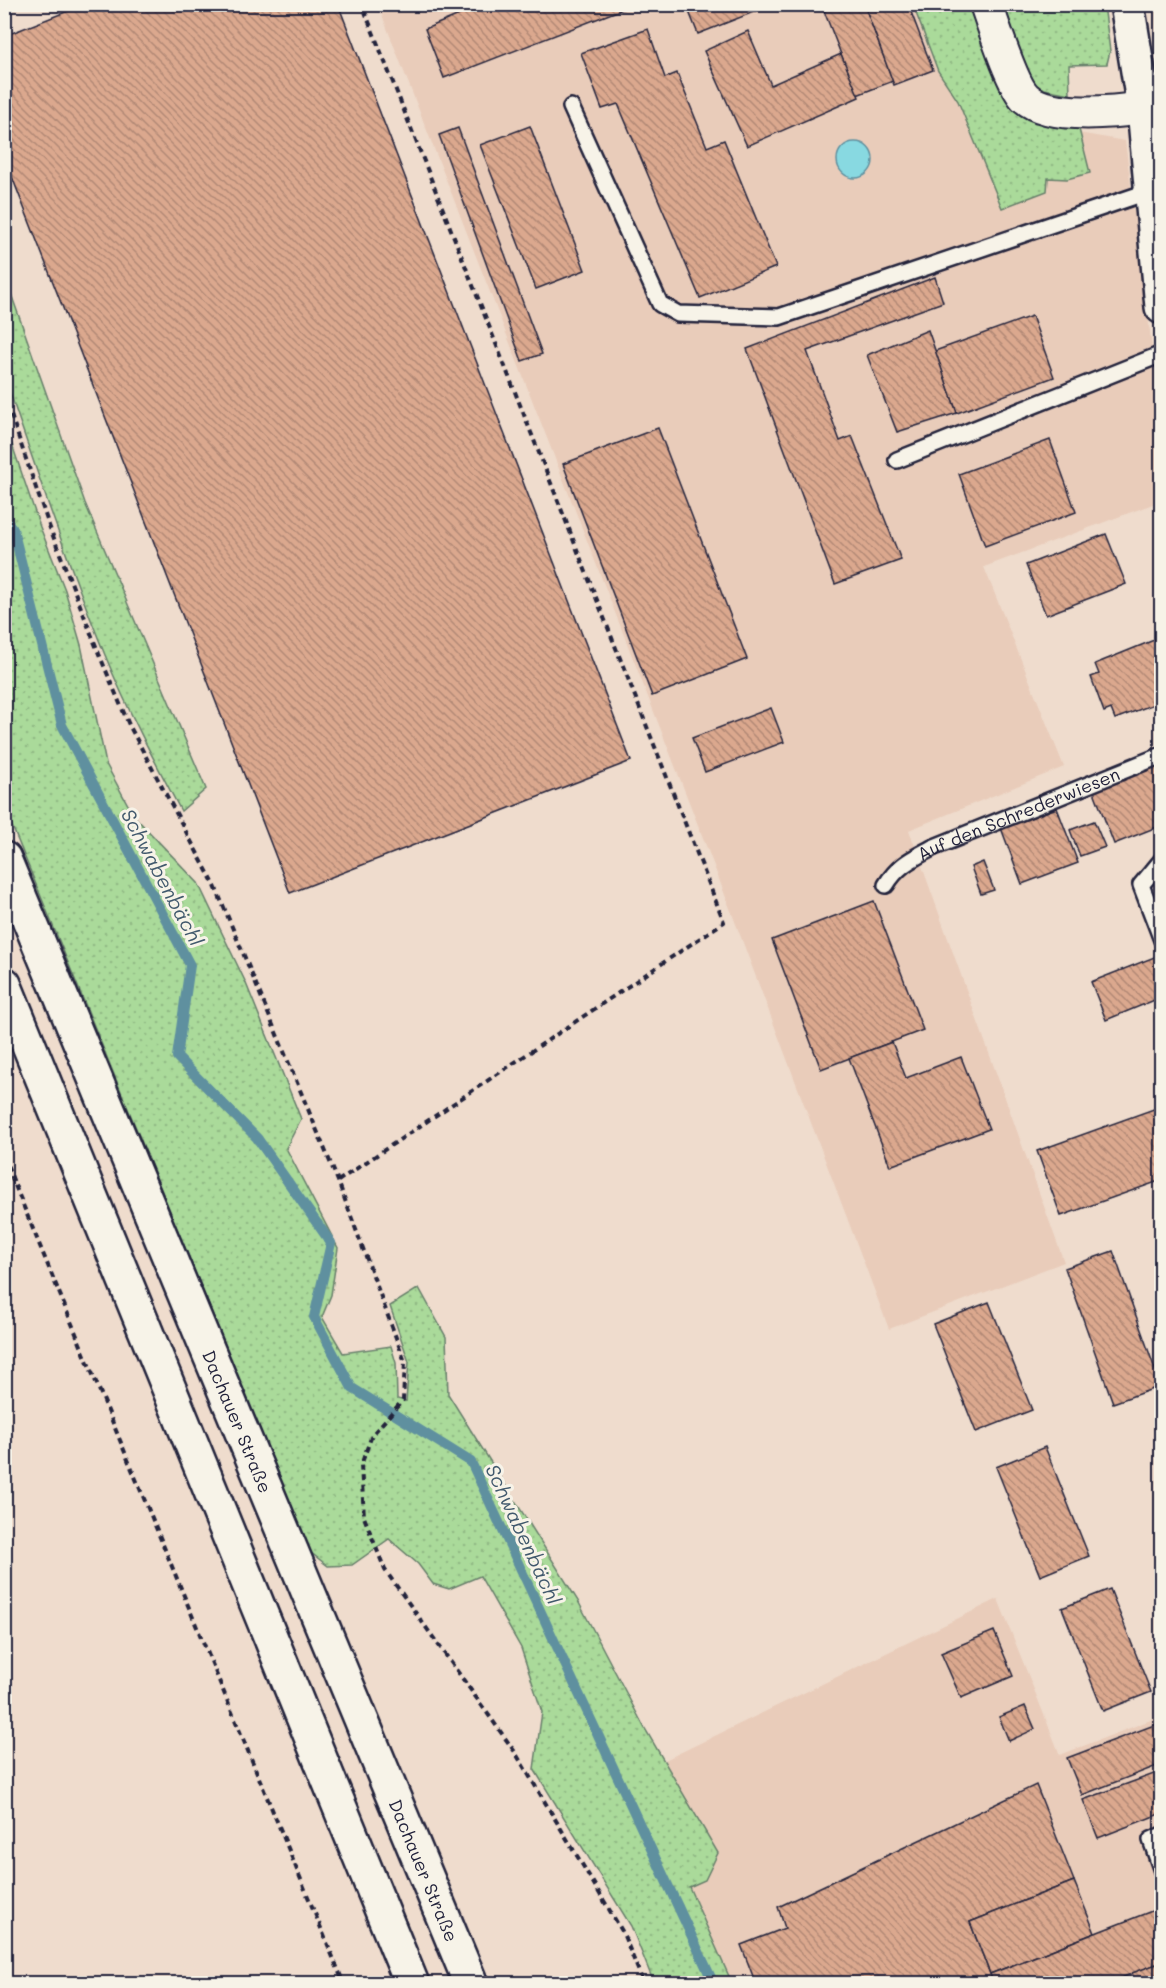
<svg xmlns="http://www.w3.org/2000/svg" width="1166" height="1988" font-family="Mali,sans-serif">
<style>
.built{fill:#e9ccba}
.grass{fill:url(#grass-dots);stroke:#667e6a;stroke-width:1.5}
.water{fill:#88d9e1;stroke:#5f909f;stroke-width:1.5}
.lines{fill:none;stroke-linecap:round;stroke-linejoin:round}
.stream{stroke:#5f909f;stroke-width:10}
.building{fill:url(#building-back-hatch);stroke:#22223b;stroke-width:1.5}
.service-casing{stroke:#22223b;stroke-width:20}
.minor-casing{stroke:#22223b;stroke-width:36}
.tertiary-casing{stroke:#22223b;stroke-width:38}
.primary-casing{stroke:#22223b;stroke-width:38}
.path{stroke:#22223b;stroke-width:4;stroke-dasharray:6 4.5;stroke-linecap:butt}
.service{stroke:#f7f3e8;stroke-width:15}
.minor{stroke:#f7f3e8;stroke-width:32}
.tertiary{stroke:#f7f3e8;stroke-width:33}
.primary{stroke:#f7f3e8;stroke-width:33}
.labels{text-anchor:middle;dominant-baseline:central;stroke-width:6;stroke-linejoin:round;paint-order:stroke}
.street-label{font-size:18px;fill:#22223b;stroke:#f7f3e8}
.water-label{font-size:20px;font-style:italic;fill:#41596d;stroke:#f7f3e8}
</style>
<defs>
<pattern id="grass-dots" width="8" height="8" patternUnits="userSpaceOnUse" patternTransform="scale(1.5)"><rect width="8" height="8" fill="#aada9a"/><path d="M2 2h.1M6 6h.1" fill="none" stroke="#92bb86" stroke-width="1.8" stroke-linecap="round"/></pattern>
<pattern id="building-back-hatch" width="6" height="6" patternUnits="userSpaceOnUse" patternTransform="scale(1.5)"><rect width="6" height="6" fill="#dba88e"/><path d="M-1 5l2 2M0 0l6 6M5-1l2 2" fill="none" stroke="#b18875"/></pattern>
</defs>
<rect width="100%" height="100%" fill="#efdccd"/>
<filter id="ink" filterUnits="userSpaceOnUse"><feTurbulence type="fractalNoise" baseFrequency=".0167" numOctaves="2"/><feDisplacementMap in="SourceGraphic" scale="12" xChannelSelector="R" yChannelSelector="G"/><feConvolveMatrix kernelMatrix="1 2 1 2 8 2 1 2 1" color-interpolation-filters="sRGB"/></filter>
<g filter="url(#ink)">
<!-- built -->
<g class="built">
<path d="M378,5H954L1061,130L1125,141L1161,416V501L984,567L1064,767L909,830L1064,1262L889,1329L714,866Z"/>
<path d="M998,1599L1060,1755L1161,1716V1983H732L689,1887L705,1879L718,1853L663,1761Z"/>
</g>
<!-- grass -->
<g class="grass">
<path d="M913,5H970L1002,84L1045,123L1079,129L1090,173L1067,179L1048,178L1047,191L1002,208L958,101L938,71Z"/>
<path d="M997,5H1104L1110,51L1107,64L1069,65L1070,94L1039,88L1021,69Z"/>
<path d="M4,274L85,503L206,789L181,811C154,760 127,709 105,655C69,566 38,475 7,384L4,374Z"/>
<path d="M5,424L40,527L65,590L81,645L106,764L134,816L198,883L245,981L301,1119L286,1148L338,1248L331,1295L322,1317L343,1353L391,1346L396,1363L397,1399L406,1401L409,1362L390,1306L419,1288L446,1337L448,1394L578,1601L644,1727L718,1853L705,1880L689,1887L732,1983H654L631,1926L534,1769L542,1712L521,1648L480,1576L449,1589L433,1584L418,1564L389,1539L352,1565L328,1566L310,1552L5,809Z"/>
</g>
<!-- water -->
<circle class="water" cx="855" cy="160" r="18"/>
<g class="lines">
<!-- stream -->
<path class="stream" d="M4,518L13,529L62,725L190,965L177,1057L257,1138L331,1243L314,1317L352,1388L471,1462L714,1984"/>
</g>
<!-- building -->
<g class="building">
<path d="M86,4H338L631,761L290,893L4,156V36Z"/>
<path d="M486,4H624L625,8L444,78L425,29Z"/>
<path d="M686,4H774L698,34Z"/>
<path d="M841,4H864L893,81L857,95L824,11Z"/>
<path d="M864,4H908L933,70L894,85Z"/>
<path d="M648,29L665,78L677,73L707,147L724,140L776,267L700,298L618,104L602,109L581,53Z"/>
<path d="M748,31L771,85L841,54L859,97L747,146L704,51Z"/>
<path d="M530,126L585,270L536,289L480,145Z"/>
<path d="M458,128L542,354L522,361L439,135Z"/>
<path d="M935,277L943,302L807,351L840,441L852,436L901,560L835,584L747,349Z"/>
<path d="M1032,316L1054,377L957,413L935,351Z"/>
<path d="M928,330L957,413L897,432L867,355Z"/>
<path d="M658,428L747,659L652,696L563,464Z"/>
<path d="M1050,440L1076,512L985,546L959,474Z"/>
<path d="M1106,534L1126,584L1046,615L1026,565Z"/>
<path d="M1154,640L1162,658V701L1115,719L1111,709L1104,712L1091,677L1099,674L1095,664Z"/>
<path d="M771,708L784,742L705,772L692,738Z"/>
<path d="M1162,763V825L1114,844L1093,789Z"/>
<path d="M1057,808L1078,863L1022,884L1001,828Z"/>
<path d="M1094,821L1105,847L1080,856L1070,830Z"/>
<path d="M983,862L994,890L981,894L971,867Z"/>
<path d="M874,901L923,1030L821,1069L772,940Z"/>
<path d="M1162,954V974L1160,975L1162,980V997L1106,1020L1091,982Z"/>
<path d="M892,1042L906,1078L961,1057L989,1129L890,1166L849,1058Z"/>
<path d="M1162,1106V1180L1061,1216L1037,1151Z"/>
<path d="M1113,1251L1161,1386L1113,1403L1065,1268Z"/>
<path d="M989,1302L1032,1410L976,1432L933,1324Z"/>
<path d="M1045,1447L1089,1556L1040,1576L996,1467Z"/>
<path d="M1110,1589L1151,1692L1103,1711L1062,1608Z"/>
<path d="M994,1631L1013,1676L961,1698L941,1653Z"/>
<path d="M1025,1706L1035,1729L1009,1741L999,1717Z"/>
<path d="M1162,1722V1764L1082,1795L1067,1758Z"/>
<path d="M1162,1771V1813L1098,1838L1083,1800Z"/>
<path d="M1036,1785L1074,1881L970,1922L994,1984H756L741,1945L785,1928L778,1907Z"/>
<path d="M1074,1881L1095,1933L990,1974L970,1922Z"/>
<path d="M1157,1909L1162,1920V1962L1106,1984H994L990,1974Z"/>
<path d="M1162,1962V1984H1136L1132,1973Z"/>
<path d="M1123,1977L1126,1984H1106Z"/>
</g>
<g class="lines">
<defs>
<g id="service">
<path d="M571,107L660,304L678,314L779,317L1150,191"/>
<path d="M897,460L1162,354"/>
<path d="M1162,860L1141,885L1162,940"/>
<path id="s1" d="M886,885C898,865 912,859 932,848L1162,755"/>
<path d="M1162,1835L1151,1840L1162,1871"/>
</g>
<path id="minor" d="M986,4C993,24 1013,87 1026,98C1049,119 1115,112 1144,108"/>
<path id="tertiary" d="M1127,4L1144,108L1162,307"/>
<g id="primary">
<path id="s2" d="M4,859L471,1984"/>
<path d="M4,984L412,1984"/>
</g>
</defs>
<!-- service casing -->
<use href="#service" class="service-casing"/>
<!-- minor casing -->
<use href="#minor" class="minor-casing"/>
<!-- tertiary casing -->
<use href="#tertiary" class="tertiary-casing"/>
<!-- primary casing -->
<use href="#primary" class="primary-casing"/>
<!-- path -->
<g class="path">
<path d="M4,395L48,523L99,654L129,725L215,886L338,1181L405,1362L403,1400L372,1435L361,1465L364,1517L385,1570L515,1752L622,1931L644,1984"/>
<path d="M4,1156L14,1183L344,1984"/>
<path d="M338,1181L724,922L362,4"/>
</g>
<!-- service -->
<use href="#service" class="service"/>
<!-- minor -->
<use href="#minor" class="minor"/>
<!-- tertiary -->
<use href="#tertiary" class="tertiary"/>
<!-- primary -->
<use href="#primary" class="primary"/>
</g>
</g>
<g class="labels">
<!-- street labels -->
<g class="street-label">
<text stroke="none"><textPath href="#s1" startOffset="153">Auf den Schrederwiesen</textPath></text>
<text stroke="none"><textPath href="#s2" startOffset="609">Dachauer Straße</textPath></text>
<text stroke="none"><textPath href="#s2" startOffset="1095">Dachauer Straße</textPath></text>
</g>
<!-- water labels -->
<g class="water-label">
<text transform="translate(163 877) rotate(62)">Schwabenbächl</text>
<text transform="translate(524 1534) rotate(65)">Schwabenbächl</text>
</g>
</g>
<!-- margin -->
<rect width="1166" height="1988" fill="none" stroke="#f7f3e8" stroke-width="24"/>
<rect x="12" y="12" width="1142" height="1964" fill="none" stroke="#22223b" stroke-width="2" filter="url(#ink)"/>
</svg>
